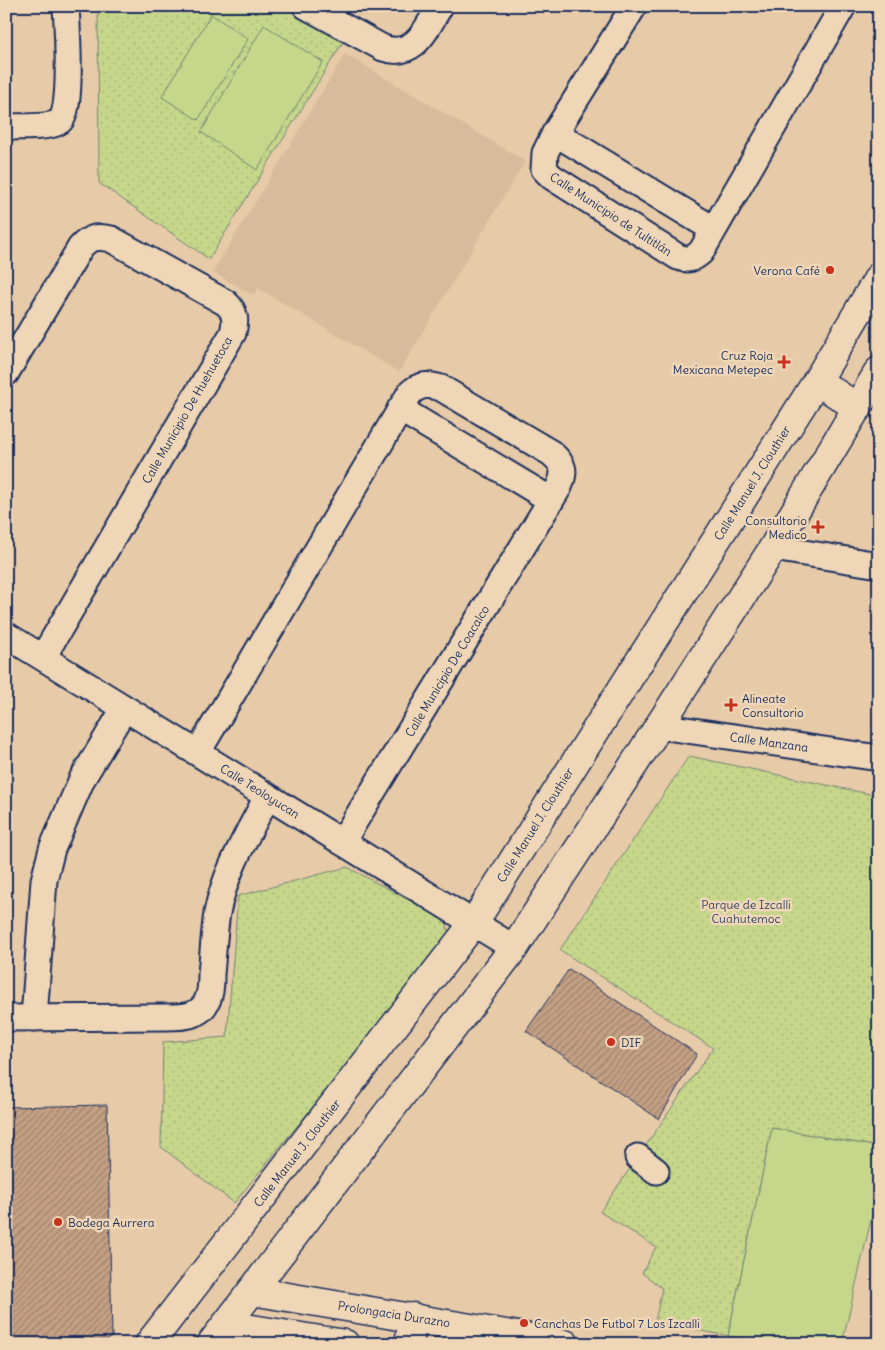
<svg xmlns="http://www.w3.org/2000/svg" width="885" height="1350" font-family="Delius,sans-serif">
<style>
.built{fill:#d8ba9c}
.grass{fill:url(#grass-dots);stroke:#708374}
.garden{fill:#c6d78b;stroke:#708374}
.building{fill:url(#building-hatch);stroke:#1b2f5e}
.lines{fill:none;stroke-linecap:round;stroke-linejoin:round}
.street-casing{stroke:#1b2f5e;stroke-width:29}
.secondary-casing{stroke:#1b2f5e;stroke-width:31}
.street{stroke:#eed6b6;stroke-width:25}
.secondary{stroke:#eed6b6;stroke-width:28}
.poi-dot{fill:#c8321e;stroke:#eed6b6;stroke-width:2}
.labels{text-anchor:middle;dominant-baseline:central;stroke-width:5;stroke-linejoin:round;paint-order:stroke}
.street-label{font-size:12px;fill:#1b2f5e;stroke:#eed6b6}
.poi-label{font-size:12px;fill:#1b2f5e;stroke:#eed6b6;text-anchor:start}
.park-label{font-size:12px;fill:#354865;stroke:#eed6b6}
</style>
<defs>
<pattern id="grass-dots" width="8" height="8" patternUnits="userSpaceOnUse" patternTransform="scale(1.25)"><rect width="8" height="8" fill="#c6d78b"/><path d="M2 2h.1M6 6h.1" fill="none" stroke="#aab97a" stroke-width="1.8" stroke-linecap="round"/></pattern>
<pattern id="building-hatch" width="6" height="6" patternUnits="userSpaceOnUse" patternTransform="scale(1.25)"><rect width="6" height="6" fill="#c4a084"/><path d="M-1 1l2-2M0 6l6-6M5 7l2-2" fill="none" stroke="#9e836f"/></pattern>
</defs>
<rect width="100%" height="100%" fill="#e7caa8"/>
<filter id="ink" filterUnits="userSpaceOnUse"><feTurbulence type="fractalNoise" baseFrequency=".02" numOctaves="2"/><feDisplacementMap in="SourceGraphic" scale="10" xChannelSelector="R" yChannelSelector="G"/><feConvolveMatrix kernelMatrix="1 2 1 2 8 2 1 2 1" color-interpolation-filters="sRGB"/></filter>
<g filter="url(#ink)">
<!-- built -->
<path class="built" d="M345,54L525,161L399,372L258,288L253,295L213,272Z"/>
<!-- grass -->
<g class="grass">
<path d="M98,6H287L343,42L209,259L99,183Z"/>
<path d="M689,756L879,796V1147L772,1128L728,1336L655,1322L662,1288L642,1273L656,1247L600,1212L713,1048L560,950Z"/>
<path d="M347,867L446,920L450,939L234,1203L161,1147L163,1042L227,1037L238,896Z"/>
</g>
<!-- garden -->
<g class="garden">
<path d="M211,14L248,39L198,120L162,97Z"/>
<path d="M264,25L323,62L257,170L201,132Z"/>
<path d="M772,1128L879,1147V1185L842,1344H788L728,1336Z"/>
</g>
<!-- building -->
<g class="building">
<path d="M569,969L697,1054L659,1119L526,1031Z"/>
<path d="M107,1105L112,1337L106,1340L6,1341V1107Z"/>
</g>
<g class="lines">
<defs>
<g id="street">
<path d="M306,6L383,48C415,59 426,29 440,6"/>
<path d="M634,6L555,133L545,153L544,169L552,177L678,257C688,261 693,259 701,252L843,6"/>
<path d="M6,127C19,126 50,129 60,121C73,110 67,26 66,6"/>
<path d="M555,133L713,229"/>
<path d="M6,373L80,248C89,237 97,236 111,239L226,303C236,312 236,321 233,333L43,657"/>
<path d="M400,409L551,500"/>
<path d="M773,548L879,565"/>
<path d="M6,635L514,948"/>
<path d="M659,726L879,758"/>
<path d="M198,752L410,393C420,384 428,384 441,388L551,453C564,464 566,471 559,487L342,842"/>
<path d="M6,1018L167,1017C182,1017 200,1017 207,1001C211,993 211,983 211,974C213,954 214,933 217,913C225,871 248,834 267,797"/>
<path d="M34,1018L44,880L52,849L82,779L124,709"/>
<path d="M638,1157L656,1171"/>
</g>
<g id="secondary">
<path d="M817,381L858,408"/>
<path d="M252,1291L565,1344"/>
<path d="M226,1325L345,1344"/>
<path d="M149,1344L473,924L817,381L879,277"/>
<path d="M211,1344L514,948L659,726L773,548L879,371"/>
<path d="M409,1344L413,1317"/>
</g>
</defs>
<!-- street casing -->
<use href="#street" class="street-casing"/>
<!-- secondary casing -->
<use href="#secondary" class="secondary-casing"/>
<!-- street -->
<use href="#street" class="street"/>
<!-- secondary -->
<use href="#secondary" class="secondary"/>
</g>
</g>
<!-- markers -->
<g class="poi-dot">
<circle cx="830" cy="270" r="5"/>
<path d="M781.5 354.5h5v5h5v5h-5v5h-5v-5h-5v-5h5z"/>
<path d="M815.5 519.5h5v5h5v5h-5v5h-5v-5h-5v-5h5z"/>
<path d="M728.5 697.5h5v5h5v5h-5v5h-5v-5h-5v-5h5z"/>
<circle cx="611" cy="1042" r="5"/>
<circle cx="58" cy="1222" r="5"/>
<circle cx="524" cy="1323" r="5"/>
</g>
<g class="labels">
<!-- street labels -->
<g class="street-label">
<text transform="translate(611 214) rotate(33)">Calle Municipio de Tultitlán</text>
<text transform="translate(187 410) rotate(-60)">Calle Municipio De Huehuetoca</text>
<text transform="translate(752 483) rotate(-58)">Calle Manuel J. Clouthier</text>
<text transform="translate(447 671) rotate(-59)">Calle Municipio De Coacalco</text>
<text transform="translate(769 742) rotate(8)">Calle Manzana</text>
<text transform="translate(260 791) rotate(32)">Calle Teoloyucan</text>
<text transform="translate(535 825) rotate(-58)">Calle Manuel J. Clouthier</text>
<text transform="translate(297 1153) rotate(-52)">Calle Manuel J. Clouthier</text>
<text transform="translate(394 1314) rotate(9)">Prolongacia Durazno</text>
</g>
<!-- poi labels -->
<g class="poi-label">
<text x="820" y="270" text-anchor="end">Verona Café</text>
<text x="773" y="355" text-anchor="end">Cruz Roja<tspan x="773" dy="14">Mexicana Metepec</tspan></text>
<text x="807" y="520" text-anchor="end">Consultorio<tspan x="807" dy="14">Medico</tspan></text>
<text x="742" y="698">Alineate<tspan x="742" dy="14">Consultorio</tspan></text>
<text x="621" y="1042">DIF</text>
<text x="68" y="1222">Bodega Aurrera</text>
<text x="534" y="1323">Canchas De Futbol 7 Los Izcalli</text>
</g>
<!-- park labels -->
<g class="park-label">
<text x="746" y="904">Parque de Izcalli<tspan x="746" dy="14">Cuahutemoc</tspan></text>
</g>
</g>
<!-- margin -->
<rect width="885" height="1350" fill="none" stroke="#eed6b6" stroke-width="25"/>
<rect x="12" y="12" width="860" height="1325" fill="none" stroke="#1b2f5e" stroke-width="2" filter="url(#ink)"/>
</svg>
